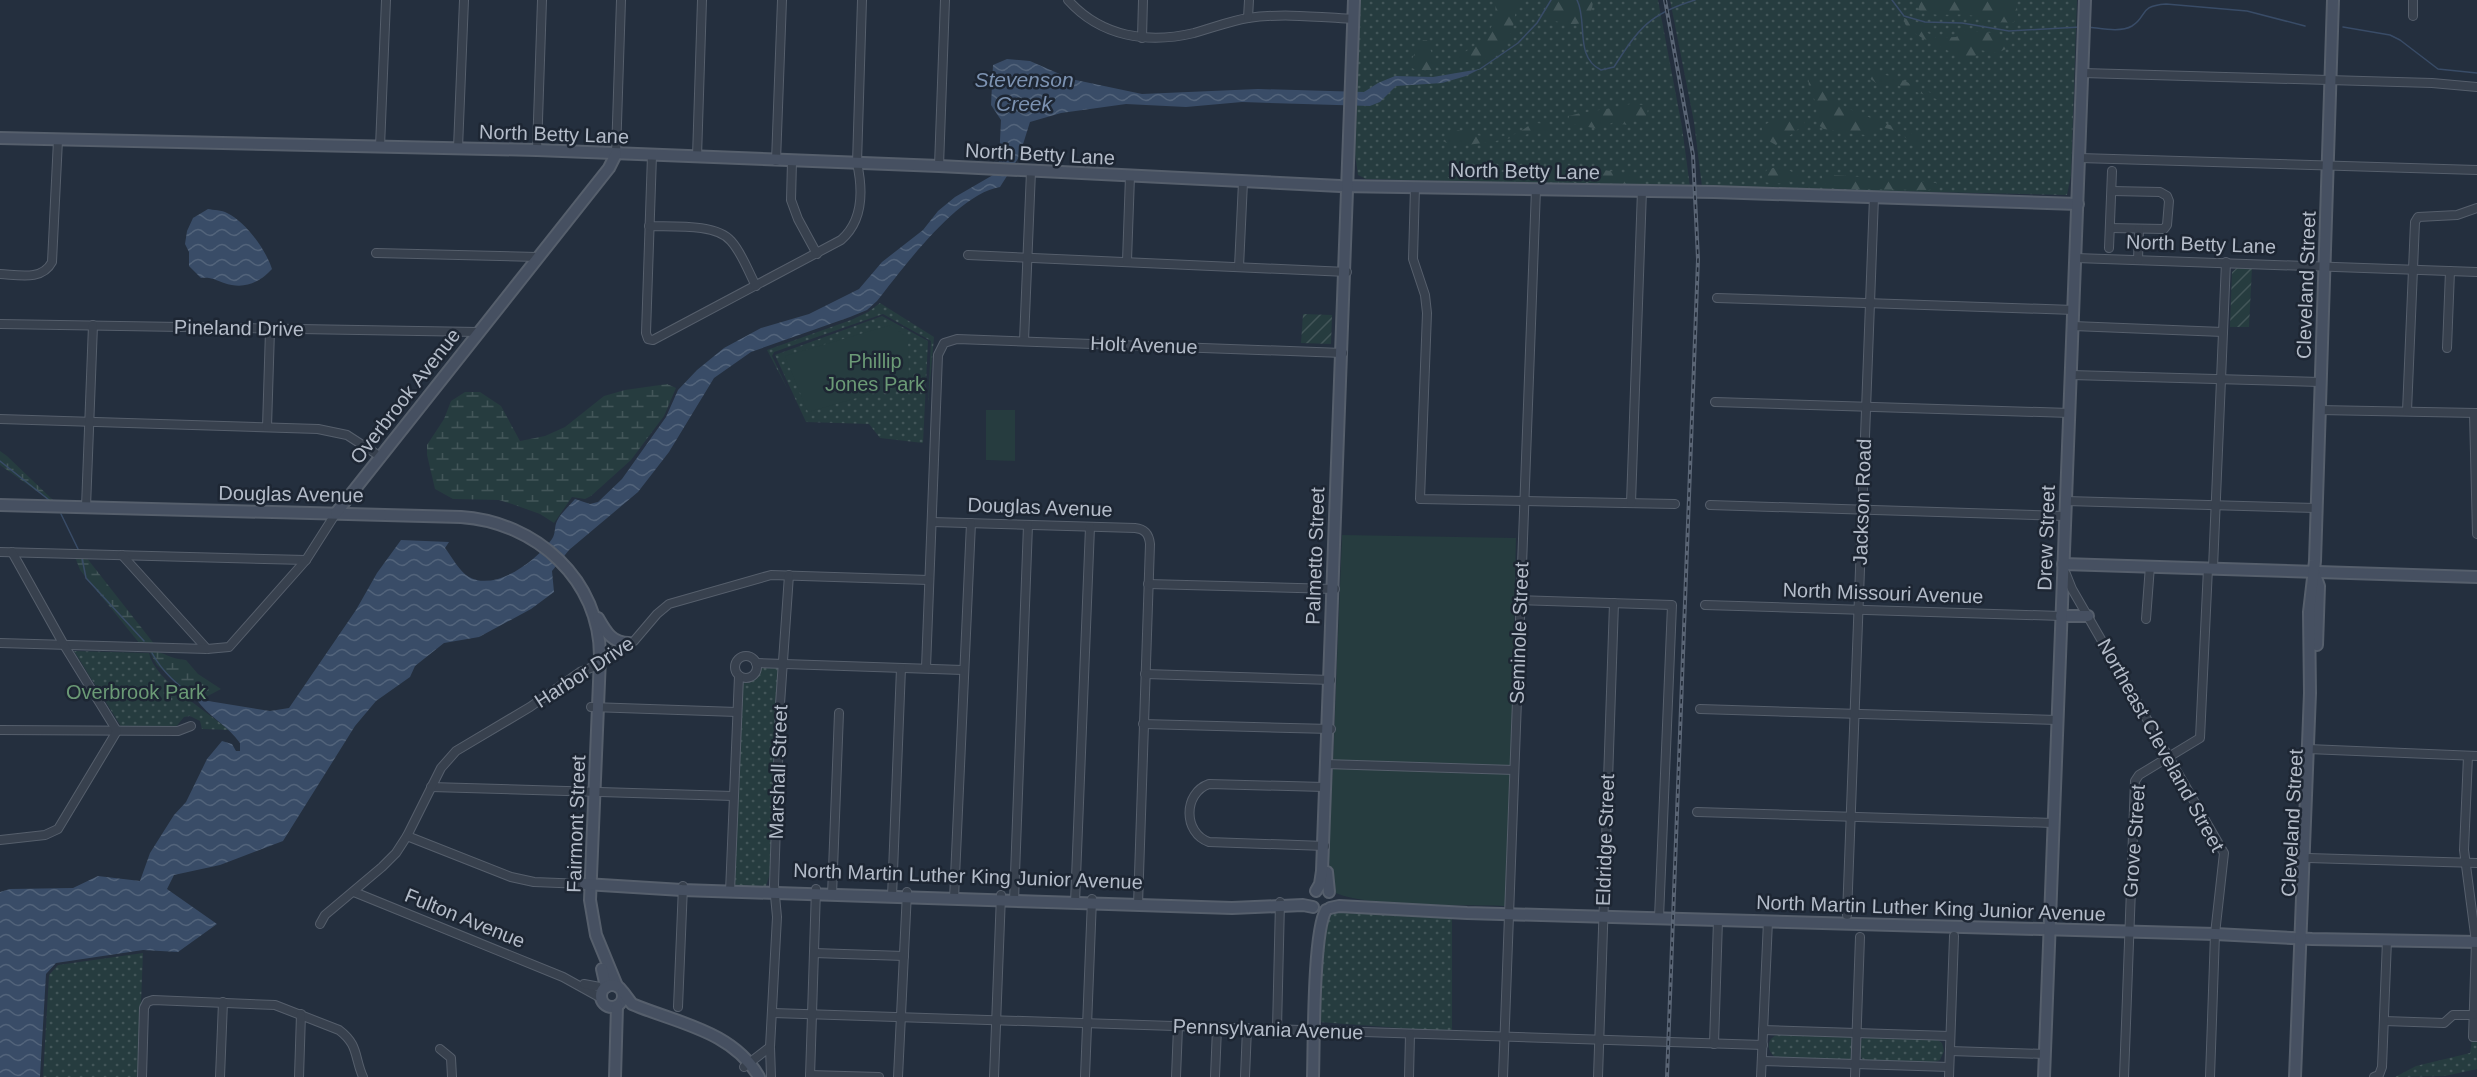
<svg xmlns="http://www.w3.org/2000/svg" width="2477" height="1077" font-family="Helvetica,sans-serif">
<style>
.grass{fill:url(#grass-dots)}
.forest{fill:url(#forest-firs)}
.wetland{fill:url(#wetland-marsh)}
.garden{fill:url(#garden-furrows)}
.pitch{fill:#263c3f}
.water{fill:url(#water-waves)}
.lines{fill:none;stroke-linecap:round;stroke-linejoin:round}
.stream{stroke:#394c67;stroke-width:1.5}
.street-casing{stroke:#565f6c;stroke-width:10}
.secondary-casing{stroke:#565f6c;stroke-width:14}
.street{stroke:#38414e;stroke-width:8}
.secondary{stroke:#465061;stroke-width:10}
.rail-casing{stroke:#5a6575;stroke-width:4}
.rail{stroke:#1d2633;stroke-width:1.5;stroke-dasharray:4.5;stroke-linecap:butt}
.labels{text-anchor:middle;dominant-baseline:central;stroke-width:5;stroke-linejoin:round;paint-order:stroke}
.street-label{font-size:20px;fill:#b4bcc9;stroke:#1d2633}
.park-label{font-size:20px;fill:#6b9a76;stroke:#1d2633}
.water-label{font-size:21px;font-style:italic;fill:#7c92b1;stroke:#1d2633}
</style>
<defs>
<pattern id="grass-dots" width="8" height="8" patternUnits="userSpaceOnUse" patternTransform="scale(1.5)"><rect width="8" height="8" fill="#263c3f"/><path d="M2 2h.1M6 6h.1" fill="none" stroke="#435659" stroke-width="1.8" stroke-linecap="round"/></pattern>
<pattern id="forest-firs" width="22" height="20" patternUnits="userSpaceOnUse" patternTransform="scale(1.5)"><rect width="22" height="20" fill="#263c3f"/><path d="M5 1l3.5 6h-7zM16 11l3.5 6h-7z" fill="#435659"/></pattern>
<pattern id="wetland-marsh" width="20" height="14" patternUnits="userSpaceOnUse" patternTransform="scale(1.5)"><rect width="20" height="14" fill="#263c3f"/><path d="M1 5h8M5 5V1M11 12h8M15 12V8" fill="none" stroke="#435659"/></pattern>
<pattern id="garden-furrows" width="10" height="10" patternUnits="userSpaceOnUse" patternTransform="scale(1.5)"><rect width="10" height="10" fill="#263c3f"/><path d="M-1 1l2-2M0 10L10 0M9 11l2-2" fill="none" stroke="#435659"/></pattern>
<pattern id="water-waves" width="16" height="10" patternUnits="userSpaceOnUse" patternTransform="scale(1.5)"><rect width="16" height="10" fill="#394c67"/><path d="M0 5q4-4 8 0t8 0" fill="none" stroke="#53647b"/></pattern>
</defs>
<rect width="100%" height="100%" fill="#242f3e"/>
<!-- grass -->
<g class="grass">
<path d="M1360,0H1658L1682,127L1690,187L1366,179L1358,175L1355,154Z"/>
<path d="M1670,0H2077L2071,175L2067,195L1702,187L1694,122Z"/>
<path d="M880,303L934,337L928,406L931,341L883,314L774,352L772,356L788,390L767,350L851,320L868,312Z"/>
<path d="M882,316L928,341L923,443L880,438L869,424L806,422L775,355Z"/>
<path d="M74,651L149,653C154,680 208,712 229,730L202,729L200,721L190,716L184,717L175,728H122Z"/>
<path d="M761,667H778L779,670L771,870L766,886H737L733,884L742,682L756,676Z"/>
<path d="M1339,909L1452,916V1032L1319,1022L1325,924L1329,913Z"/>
<path d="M143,953L138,1077H43L49,975L58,965Z"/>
<path d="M1780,1034L1847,1035L1853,1040L1852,1057L1847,1061L1775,1057C1765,1049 1767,1037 1780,1034Z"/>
<path d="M1865,1036L1934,1038L1942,1043L1944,1051L1940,1060L1935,1062H1867C1858,1057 1859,1052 1859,1043Z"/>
<path d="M2472,1040L2477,1041V1069L2445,1076L2395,1077L2416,1066L2470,1053Z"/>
</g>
<!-- forest -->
<g class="forest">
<path d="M1497,0H1518C1515,10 1515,23 1511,33C1503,56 1480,65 1457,61V56C1475,47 1491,37 1495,15C1496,9 1495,5 1497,0Z"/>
<path d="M1550,0H1593C1591,35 1566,23 1543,18Z"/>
<path d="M1921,0H2016L2018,15L2014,22C1997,25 1983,16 1966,15C1948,13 1935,18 1918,10Z"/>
<path d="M1904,18L1927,26L1926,32L1936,38L1956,37L1965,31L1996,33L2003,37L2007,43L2006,49L1997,53L1980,50L1972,60C1958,61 1953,52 1941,47C1927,40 1915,36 1905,24Z"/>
<path d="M1423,40H1427L1436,65L1433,70H1416L1410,67C1410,59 1419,47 1423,40Z"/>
<path d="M1873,72L1898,78L1942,98V101L1897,85L1876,83L1868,77Z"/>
<path d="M1809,77C1818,78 1822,84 1823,92C1854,118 1893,122 1927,141L1929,144L1918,146L1894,130L1885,128L1878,127L1865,135L1824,129C1810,121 1820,113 1815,101C1812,92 1807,89 1809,77Z"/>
<path d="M1630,104L1643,105L1648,108L1647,115L1642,120H1633L1627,125L1614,122L1599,129L1572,124L1568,121L1569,116C1589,110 1610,110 1630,104Z"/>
<path d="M1789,119L1804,121L1805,124C1803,126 1778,144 1776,145C1768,141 1761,135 1762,126L1770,122Z"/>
<path d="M1535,123L1549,124L1551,129C1543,134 1536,131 1528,134C1511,138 1459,151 1443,141L1458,130C1476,136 1496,140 1515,134C1522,132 1527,125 1535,123Z"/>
<path d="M1566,165C1581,166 1635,173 1644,181L1642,185L1598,183L1585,178H1578L1573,183L1451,179L1447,176L1476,175Z"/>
<path d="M1782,166L1802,178C1792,183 1774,186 1763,181L1762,175L1768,169Z"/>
<path d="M1823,174L1936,183L1937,188L1929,190L1836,189L1827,187L1822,177Z"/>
</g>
<!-- wetland -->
<g class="wetland">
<path d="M667,384L676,388L664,416L631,460L591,496L585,499L572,497L554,523L540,514L512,504L499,500L453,499L435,489L427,455V445L444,419L451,401L465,392H480L501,406L520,441L545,436L565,427L604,396L625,390Z"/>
<path d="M0,451L7,456L56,503H49L45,497L0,465Z"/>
<path d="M75,557H86L155,645L140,644L80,570Z"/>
<path d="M149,651C164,651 169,659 186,660L198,674L221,689L204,698H193L157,665Z"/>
</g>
<!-- garden -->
<g class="garden">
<path d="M2238,267L2252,268L2249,327H2230L2232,272Z"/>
<path d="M1303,314L1332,315L1331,344L1301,343Z"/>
</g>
<!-- pitch -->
<g class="pitch">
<path d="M891,325L908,338L909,383L808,412L785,356Z"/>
<path d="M986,410H1015V461L986,460Z"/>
<path d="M1342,535L1516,538L1511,767L1333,761Z"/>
<path d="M1333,767L1511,773L1506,906C1471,905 1359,907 1334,892C1324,853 1331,808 1333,767Z"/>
</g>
<!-- water -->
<g class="water">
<path d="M1007,59L1030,61L1071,79L1142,94L1258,89L1364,92L1378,83L1395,76L1433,77L1480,69L1466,76L1442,83L1396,86L1380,102L1370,106L1242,102L1186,107L1126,104L1061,113L1030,122L1019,157L1000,187C957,194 904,267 877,301L867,310L850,317L751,352L714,378L669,452L638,492L569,550L552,571L554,592L531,609L479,637L444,643L415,666L410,677L376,701L355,726L283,841L220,865L174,875L167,889L217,924L178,952L143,950L56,963L46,974L40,1077H0V892L10,889L73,888L98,876L140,881L150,853L174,815L186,802L207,759L222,741L232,744L236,751H240V743C228,726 208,716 196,699L270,711L289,708L356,610L377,573L401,540L449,542L445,548C452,557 459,571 469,577C496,592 537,560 552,539C556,533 554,527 557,521C561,513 569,506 575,499L590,504L598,502L622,479L666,417L678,390L697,370L724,348L761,328L809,314L859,289L882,262L923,230L938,211L955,197L993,175L999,161L1001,120L991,105L993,65Z"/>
<path d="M208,209C213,210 222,210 227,213C246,222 266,250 272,269C259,283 244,290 224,283C215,280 212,277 201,278L189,266V252L185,244L187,231L193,218Z"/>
</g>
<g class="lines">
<!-- stream -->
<g class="stream">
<path d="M1577,0C1588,21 1574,57 1601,70L1614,67C1639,28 1649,14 1695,0"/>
<path d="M1892,0L1904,16L1925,22L1962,23L2009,31L2080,27"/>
<path d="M2088,27C2100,28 2120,33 2132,26C2148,16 2138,6 2166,4L2247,11L2305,26"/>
<path d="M2343,27L2390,35L2400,40L2438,69L2477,73"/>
<path d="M1480,69L1518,43L1537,23L1551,0"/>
<path d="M0,461L49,500"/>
<path d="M61,514L79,551"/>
<path d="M82,558L86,578L144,641"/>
<path d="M152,653C163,673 178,685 196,699"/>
</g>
<defs>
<g id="street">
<path d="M1068,0C1101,37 1148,44 1194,33C1212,28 1230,21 1248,18C1282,13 1319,17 1354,19"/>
<path d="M2413,16V0"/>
<path d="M1248,18L1249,0"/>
<path d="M1142,38L1143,0"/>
<path d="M2083,73L2432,83L2477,87"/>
<path d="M380,147L386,0"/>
<path d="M458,148L464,0"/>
<path d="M537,150L542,0"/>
<path d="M616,154L621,0"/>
<path d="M652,155L646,333L648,339L653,340L841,240C863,221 863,190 857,163L862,0"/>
<path d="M697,157L702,0"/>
<path d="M2080,158L2477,170"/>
<path d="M776,161L782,0"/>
<path d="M792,161L791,200L798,219L817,254"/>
<path d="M939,166L945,0"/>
<path d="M1415,187L1413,259L1425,295L1427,313L1420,499L1675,504"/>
<path d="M649,226C671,227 716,223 731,241C742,253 748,271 756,286"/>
<path d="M2110,228L2164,229L2167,225L2169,201L2167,196L2160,192L2112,191"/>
<path d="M2109,248L2112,171"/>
<path d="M376,253L537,257"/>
<path d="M968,255L1347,272"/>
<path d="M2076,258L2477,272"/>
<path d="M2138,260L2139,229"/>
<path d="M1127,261L1130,176"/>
<path d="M1239,267L1243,182"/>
<path d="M0,274C19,275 42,281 52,262L58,140"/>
<path d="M1717,298L2074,310"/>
<path d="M0,324L478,332"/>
<path d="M2073,326L2223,332"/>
<path d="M1024,341L1031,171"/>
<path d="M2447,348L2450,271"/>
<path d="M2071,375L2320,382"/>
<path d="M1715,402L2070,413"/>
<path d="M2319,410L2477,413"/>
<path d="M2407,411L2415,222L2418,217L2457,215L2477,208"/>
<path d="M2474,413L2477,534"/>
<path d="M0,419L318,429L347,435L381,457"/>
<path d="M267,427L270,330"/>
<path d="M2066,501L2316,508"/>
<path d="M1631,503L1642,190"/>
<path d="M1710,505L2065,516"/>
<path d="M86,507L93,325"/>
<path d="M932,522L1135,528C1145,529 1149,534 1150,544L1138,905"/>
<path d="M0,552L306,560"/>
<path d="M122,555L207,649"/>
<path d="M2213,568L2226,262"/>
<path d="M2066,574L2072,589L2224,853L2215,934L2210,1077"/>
<path d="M1148,584L1335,589"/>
<path d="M1520,600L1672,605L1659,918"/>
<path d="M1705,605L2061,616"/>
<path d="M2146,619L2150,566"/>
<path d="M0,643L207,649L229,647L306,560L336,513"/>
<circle cx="746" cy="667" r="11"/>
<path d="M756,663L963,670"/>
<path d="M926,668L938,355L944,343L957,339L1343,353"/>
<path d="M1145,674L1331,680"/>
<path d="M591,707L737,712"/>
<path d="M1700,709L2057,720"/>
<path d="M1143,724L1331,729"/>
<path d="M0,730L178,731L191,726"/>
<path d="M2308,749L2477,756"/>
<path d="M2468,756L2464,850L2476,942L2473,1037H2477"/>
<path d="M1325,764L1514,770"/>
<path d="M431,787L733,796"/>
<path d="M1324,787L1209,784C1183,793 1183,833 1209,842L1325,846"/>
<path d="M1697,812L2053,823"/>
<path d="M407,836L511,877L534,882L584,884"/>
<path d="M0,840L45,835L58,829L117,731L64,645L12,552"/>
<path d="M2308,858L2477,863"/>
<path d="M354,892L563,977L601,998"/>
<path d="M730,892L739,676"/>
<path d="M832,895L839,713"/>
<path d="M892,897L901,668"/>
<path d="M954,899L971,523"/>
<path d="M1014,901L1028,525"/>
<path d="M1075,903L1090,527"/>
<path d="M1847,915L1874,197"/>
<path d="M320,924L325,915L382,867L396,853L407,836L441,768L456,751L530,707L580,672L593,667L600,658L634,641L657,614L669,604L771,575L929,580"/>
<path d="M814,953L904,956"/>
<path d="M584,984L605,988"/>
<path d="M678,1007L683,886"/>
<path d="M773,1013L1763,1045"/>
<path d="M2384,1021L2444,1023L2453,1015H2473"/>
<path d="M1277,1029L1280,902"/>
<path d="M1763,1030L1950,1036"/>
<path d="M1714,1044L1718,920"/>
<path d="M440,1049L451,1058L452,1077"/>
<path d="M1950,1051L2045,1054"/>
<path d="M1762,1061L1949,1067"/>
<path d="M744,1067L770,1047"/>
<path d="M810,1075L879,1077"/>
<path d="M142,1077L144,1008L147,1002L153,1000L275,1005L339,1030C359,1045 354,1057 363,1077"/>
<path d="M220,1077L223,1002"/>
<path d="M299,1077L301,1014"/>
<path d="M771,1077L770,1047L777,917L774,885L780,704L789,575"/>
<path d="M810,1077L816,889"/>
<path d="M898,1077L907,892"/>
<path d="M994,1077L1001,895"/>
<path d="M1085,1077L1092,899"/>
<path d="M1176,1077L1178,1027"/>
<path d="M1215,1077L1217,1028"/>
<path d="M1245,1077L1247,1028"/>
<path d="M1409,1077L1410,1034"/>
<path d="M1503,1077L1536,189"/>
<path d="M1598,1077L1614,603"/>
<path d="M1761,1077L1768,921"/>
<path d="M1855,1077L1860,937"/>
<path d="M1949,1077L1954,936"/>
<path d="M2124,1077L2135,781L2139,775L2200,738L2208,568"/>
<path d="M2374,1077L2379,1075L2382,1067L2387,940"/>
</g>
<g id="secondary">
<path d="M0,138L537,150L939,166L1340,186L1714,192L2078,204"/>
<path d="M0,505L461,517C536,522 601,580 600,658L590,900L596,935L617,986"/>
<path d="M336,513L609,168L616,154"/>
<path d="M2063,564L2477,577"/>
<path d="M2314,572L2319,586L2317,645"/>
<path d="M2061,616H2088"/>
<path d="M598,618C606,632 612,643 629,643"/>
<path d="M1327,872L1329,892"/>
<path d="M585,884L682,890L1232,908L1303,905L1313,907"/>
<path d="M1316,891L1320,884L1322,871L1354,0"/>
<path d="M1330,908L1339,906L1467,913L2215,934L2312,939L2477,942"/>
<path d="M602,969L606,987"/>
<circle cx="612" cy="996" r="11"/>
<path d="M623,992L632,1004C677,1023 733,1031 759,1077"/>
<path d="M615,1077L617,1006"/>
<path d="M1313,1077C1314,1045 1313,932 1326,910"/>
<path d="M2044,1077L2085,0"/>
<path d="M2295,1077L2310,693L2309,612L2315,561L2333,0"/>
</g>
</defs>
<!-- street casing -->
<use href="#street" class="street-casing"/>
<!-- secondary casing -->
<use href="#secondary" class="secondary-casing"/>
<!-- street -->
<use href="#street" class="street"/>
<!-- secondary -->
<use href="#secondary" class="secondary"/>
<defs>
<path id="rail" d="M1665,0L1693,155L1698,259L1667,1077"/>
</defs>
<!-- rail casing -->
<use href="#rail" class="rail-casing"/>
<!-- rail -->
<use href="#rail" class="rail"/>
</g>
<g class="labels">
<!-- street labels -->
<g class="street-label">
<text transform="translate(554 134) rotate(2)">North Betty Lane</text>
<text transform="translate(1040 154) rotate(3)">North Betty Lane</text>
<text transform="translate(1525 171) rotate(1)">North Betty Lane</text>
<text transform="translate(2201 244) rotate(2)">North Betty Lane</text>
<text transform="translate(2306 285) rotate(-88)">Cleveland Street</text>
<text transform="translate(239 328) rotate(1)">Pineland Drive</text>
<text transform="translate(1144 345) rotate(2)">Holt Avenue</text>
<text transform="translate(405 396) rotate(-52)">Overbrook Avenue</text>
<text transform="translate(291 494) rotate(1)">Douglas Avenue</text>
<text transform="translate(1862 502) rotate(-88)">Jackson Road</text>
<text transform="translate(1040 507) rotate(2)">Douglas Avenue</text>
<text transform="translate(2046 538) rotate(-88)">Drew Street</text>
<text transform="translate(1315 556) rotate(-88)">Palmetto Street</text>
<text transform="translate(1883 593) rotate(2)">North Missouri Avenue</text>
<text transform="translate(1519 633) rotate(-88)">Seminole Street</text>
<text transform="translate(584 672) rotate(-33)">Harbor Drive</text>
<text transform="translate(2161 745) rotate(61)">Northeast Cleveland Street</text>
<text transform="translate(778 772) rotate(-88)">Marshall Street</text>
<text transform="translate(2292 823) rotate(-87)">Cleveland Street</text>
<text transform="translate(576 824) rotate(-88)">Fairmont Street</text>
<text transform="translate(1605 840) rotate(-88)">Eldridge Street</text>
<text transform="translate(2134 841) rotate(-86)">Grove Street</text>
<text transform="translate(968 876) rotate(2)">North Martin Luther King Junior Avenue</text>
<text transform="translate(1931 908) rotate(2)">North Martin Luther King Junior Avenue</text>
<text transform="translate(465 918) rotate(22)">Fulton Avenue</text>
<text transform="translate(1268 1029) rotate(2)">Pennsylvania Avenue</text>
</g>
<!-- park labels -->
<g class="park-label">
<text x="875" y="361">Phillip<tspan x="875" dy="23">Jones Park</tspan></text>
<text x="136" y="692">Overbrook Park</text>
</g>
<!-- water labels -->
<g class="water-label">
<text x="1024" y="79">Stevenson<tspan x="1024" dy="24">Creek</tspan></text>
</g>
</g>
</svg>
